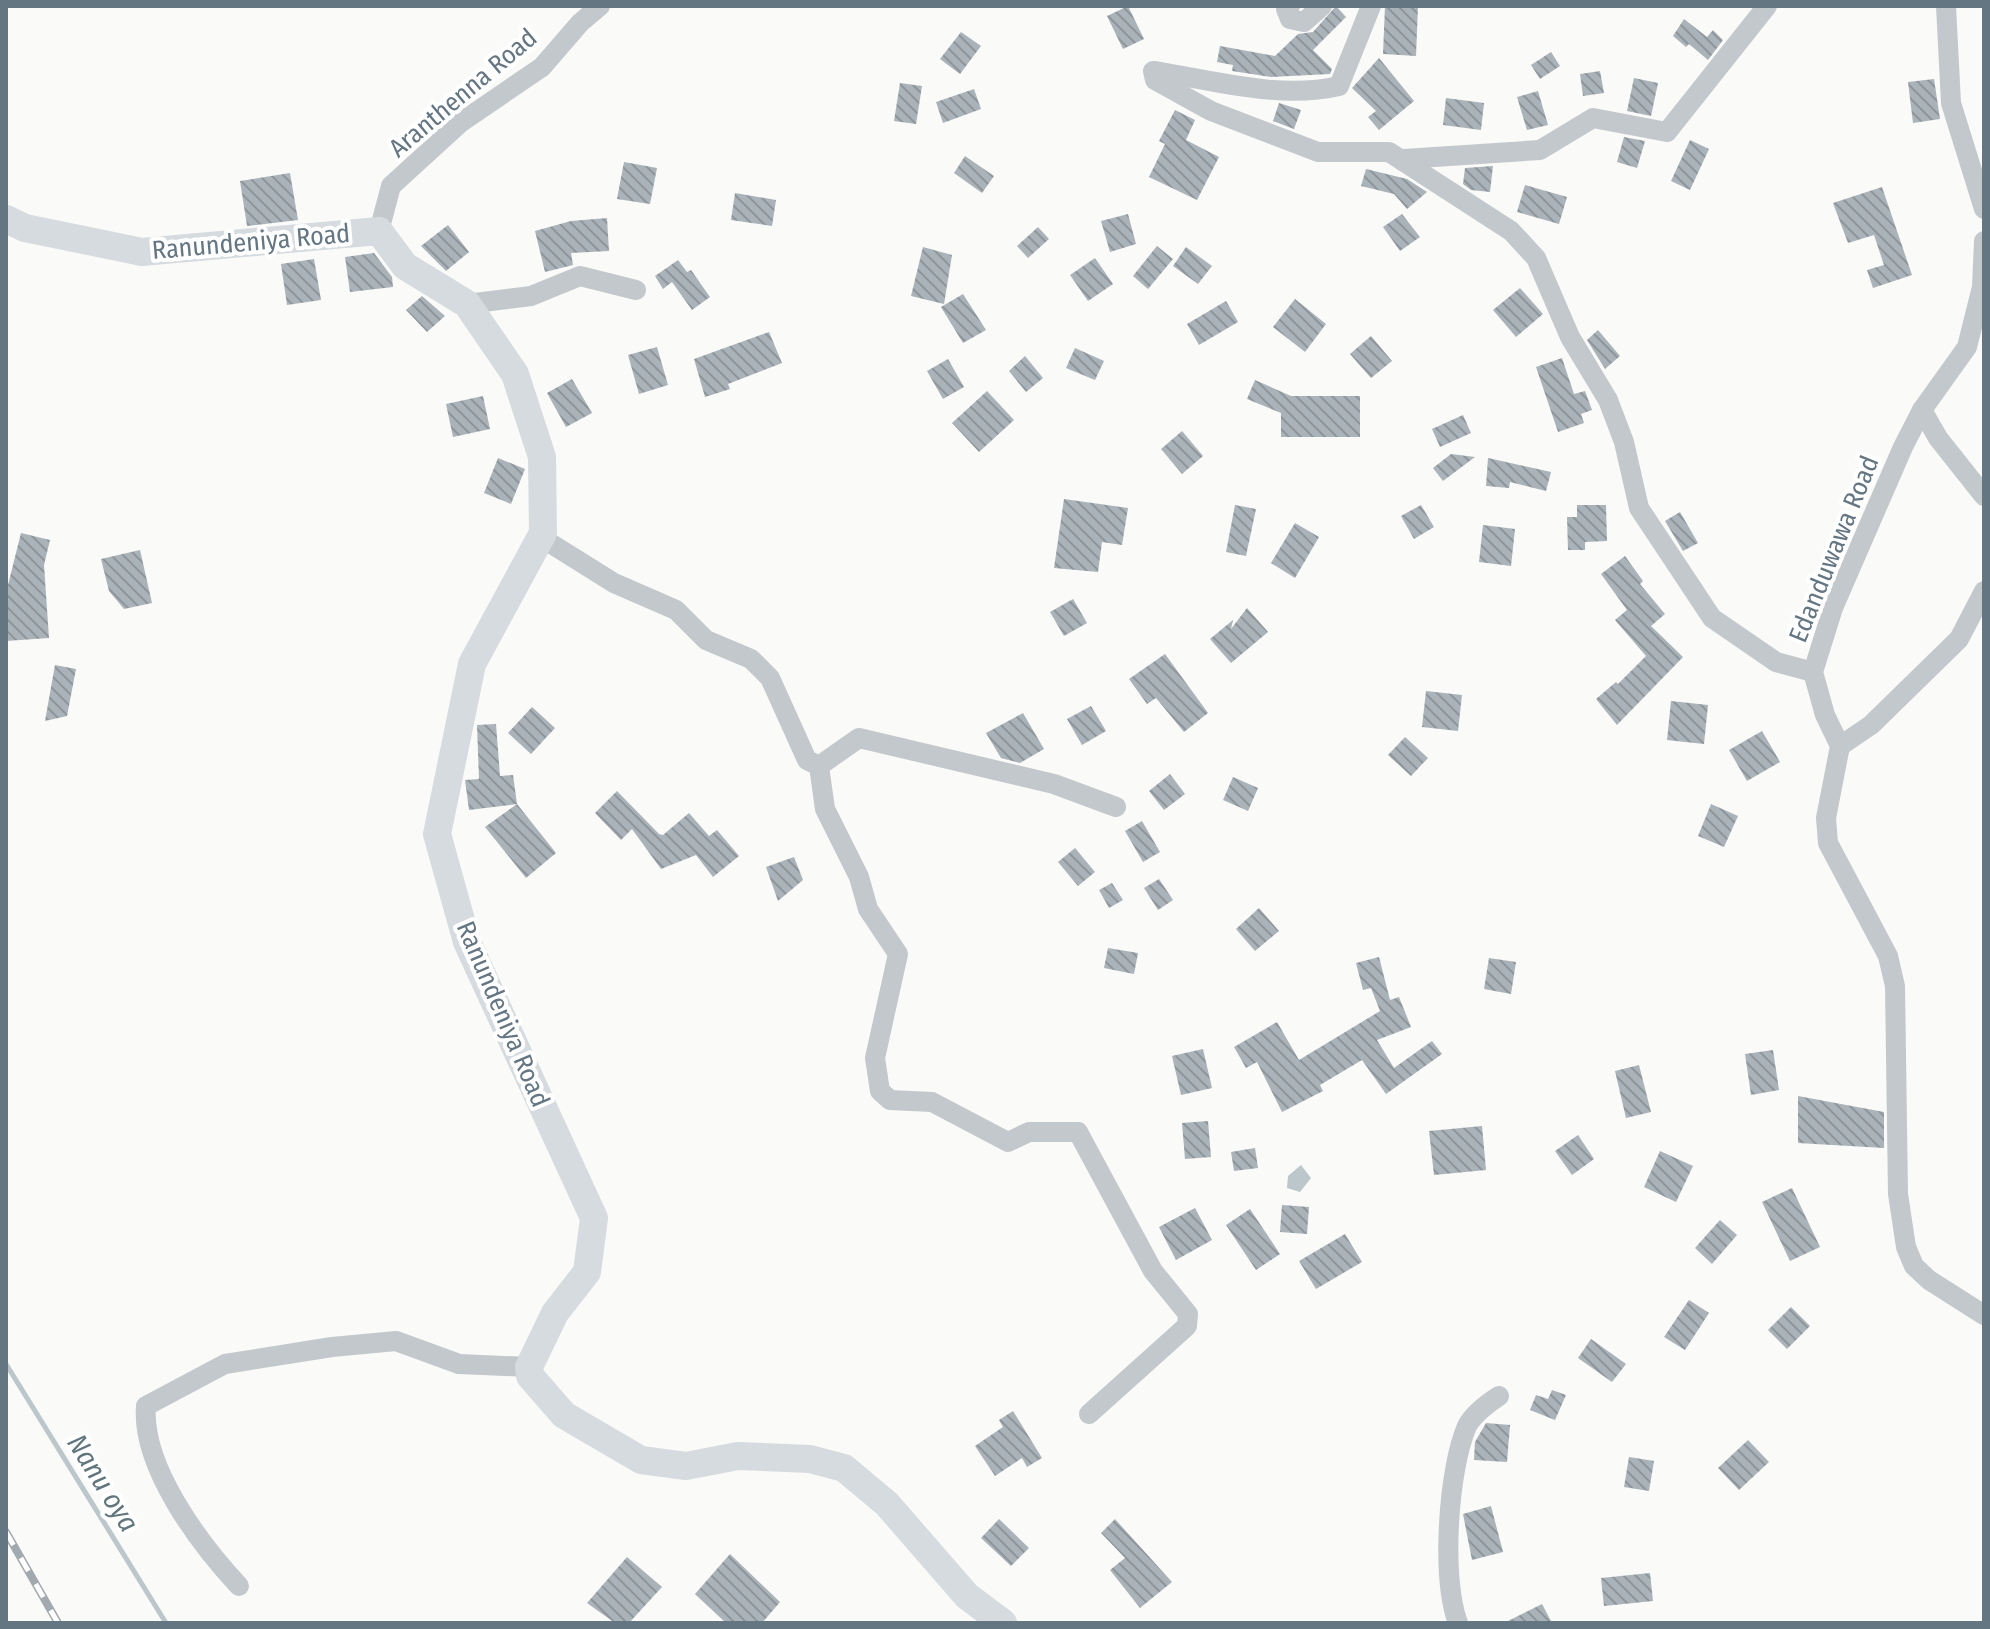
<svg xmlns="http://www.w3.org/2000/svg" width="1990" height="1629" font-family="'Fira Sans Condensed',sans-serif">
<style>
.water{fill:#bbc7cb}
.lines{fill:none;stroke-linecap:round;stroke-linejoin:round}
.stream{stroke:#bbc7cb;stroke-width:5}
.building{fill:url(#building-back-hatch)}
.minor{stroke:#c3c8cc;stroke-width:20}
.secondary{stroke:#d6dbdf;stroke-width:28}
.rail-casing{stroke:#a2aab0;stroke-width:8}
.rail{stroke:#fff;stroke-width:5;stroke-dasharray:15;stroke-linecap:butt}
.labels{text-anchor:middle;dominant-baseline:central;stroke-width:8;stroke-linejoin:round;paint-order:stroke}
.street-label{font-size:26px;fill:#657683;stroke:#fff}
.water-label{font-size:28px;font-style:italic;fill:#60757c;stroke:#fff}
</style>
<defs>
<pattern id="building-back-hatch" width="6" height="6" patternUnits="userSpaceOnUse" patternTransform="scale(2)"><rect width="6" height="6" fill="#aab3b9"/><path d="M-1 5l2 2M0 0l6 6M5-1l2 2" fill="none" stroke="#8e969c"/></pattern>
</defs>
<rect width="100%" height="100%" fill="#fafaf8"/>
<!-- water -->
<path class="water" d="M1301,1165L1311,1178L1300,1192L1287,1188L1288,1176Z"/>
<g class="lines">
<!-- stream -->
<path class="stream" d="M6,1364L166,1623"/>
</g>
<!-- building -->
<g class="building">
<path d="M1128,6L1144,39L1123,49L1107,16Z"/>
<path d="M1336,6L1346,17L1313,50L1332,69L1330,74L1271,77L1232,71L1233,65L1217,62L1220,46L1275,56L1298,34L1313,32Z"/>
<path d="M1385,6H1418L1416,56L1383,54Z"/>
<path d="M1684,19L1707,37L1713,30L1723,40L1708,60L1689,44L1686,47L1673,36Z"/>
<path d="M961,32L981,46L960,74L940,59Z"/>
<path d="M1551,52L1560,66L1540,79L1531,65Z"/>
<path d="M1379,58L1414,101L1379,130L1368,117L1376,111L1352,88Z"/>
<path d="M1600,71L1604,93L1583,96L1580,74Z"/>
<path d="M1634,78L1658,83L1651,116L1627,111Z"/>
<path d="M1934,79L1940,119L1913,123L1908,82Z"/>
<path d="M900,83L922,86L916,124L894,121Z"/>
<path d="M974,89L981,109L943,123L936,102Z"/>
<path d="M1538,91L1548,125L1527,130L1517,97Z"/>
<path d="M1446,98L1484,103L1481,130L1443,125Z"/>
<path d="M1279,103L1301,110L1294,129L1273,121Z"/>
<path d="M1175,110L1195,120L1186,140L1219,157L1197,200L1149,177L1165,144L1159,141Z"/>
<path d="M1624,137L1645,141L1637,168L1617,162Z"/>
<path d="M1690,140L1709,149L1690,190L1671,181Z"/>
<path d="M965,156L994,176L982,193L954,173Z"/>
<path d="M624,162L657,168L650,204L617,199Z"/>
<path d="M1493,166L1490,192L1471,190L1463,184L1465,168Z"/>
<path d="M1366,169L1407,179L1427,192L1407,209L1394,194L1361,186Z"/>
<path d="M290,173L298,220L247,226L240,181Z"/>
<path d="M1525,185L1567,197L1559,224L1517,212Z"/>
<path d="M1882,187L1912,275L1873,288L1867,270L1884,265L1874,235L1848,243L1833,203Z"/>
<path d="M735,193L776,200L772,226L731,220Z"/>
<path d="M1128,214L1136,244L1110,252L1101,221Z"/>
<path d="M1402,214L1420,237L1400,251L1383,227Z"/>
<path d="M607,218L609,251L571,253L573,265L545,272L535,231L571,221Z"/>
<path d="M448,225L469,252L446,271L421,246Z"/>
<path d="M1038,227L1049,239L1028,258L1017,246Z"/>
<path d="M1157,246L1173,259L1148,289L1133,276Z"/>
<path d="M923,247L952,255L944,304L911,296Z"/>
<path d="M1186,247L1212,266L1198,284L1173,266Z"/>
<path d="M374,253L392,277L393,287L350,292L345,257Z"/>
<path d="M1095,258L1113,284L1088,301L1070,275Z"/>
<path d="M314,259L321,300L287,305L281,264Z"/>
<path d="M678,260L687,272L691,270L710,297L692,310L672,282L663,289L655,276Z"/>
<path d="M1520,288L1543,314L1516,337L1493,310Z"/>
<path d="M963,294L986,330L963,343L941,307Z"/>
<path d="M422,296L445,316L427,332L406,310Z"/>
<path d="M1295,299L1326,324L1305,352L1273,327Z"/>
<path d="M1226,301L1238,322L1199,345L1187,324Z"/>
<path d="M1598,330L1620,356L1605,369L1587,340Z"/>
<path d="M769,332L782,363L728,384L730,389L705,397L694,359Z"/>
<path d="M1371,336L1392,361L1371,378L1350,354Z"/>
<path d="M657,347L668,385L639,394L628,355Z"/>
<path d="M1075,348L1104,361L1095,380L1066,368Z"/>
<path d="M1025,356L1043,378L1026,392L1009,371Z"/>
<path d="M1562,358L1574,394L1585,391L1592,410L1581,414L1584,423L1558,432L1536,367Z"/>
<path d="M948,359L964,387L943,399L927,371Z"/>
<path d="M572,379L592,413L566,427L547,393Z"/>
<path d="M1255,380L1291,396H1360V437H1281V413L1247,399Z"/>
<path d="M987,391L1014,420L979,452L952,423Z"/>
<path d="M483,396L490,429L453,437L446,404Z"/>
<path d="M1463,415L1471,433L1440,447L1432,429Z"/>
<path d="M1182,431L1203,456L1182,474L1161,449Z"/>
<path d="M1451,454L1475,457L1443,481L1433,468Z"/>
<path d="M498,458L525,469L511,504L484,493Z"/>
<path d="M1488,458L1551,472L1546,491L1510,482L1509,488L1486,486Z"/>
<path d="M1064,499L1128,508L1122,545L1102,542L1098,572L1054,568Z"/>
<path d="M1235,505L1256,509L1246,556L1226,552Z"/>
<path d="M1421,505L1434,527L1414,539L1401,516Z"/>
<path d="M1577,505H1606L1607,541L1585,542V550H1568L1567,517H1577Z"/>
<path d="M1680,512L1698,543L1683,551L1665,521Z"/>
<path d="M1295,523L1319,537L1295,578L1271,563Z"/>
<path d="M1483,525L1515,529L1511,566L1479,562Z"/>
<path d="M21,533L50,540L44,565L49,638L6,641L7,589Z"/>
<path d="M140,550L152,603L124,609L109,591L101,559Z"/>
<path d="M1625,556L1643,581L1640,584L1665,614L1651,626L1683,657L1617,725L1596,699L1616,682L1618,684L1646,656L1615,620L1627,610L1601,574Z"/>
<path d="M1073,599L1087,623L1064,636L1050,612Z"/>
<path d="M1247,608L1268,632L1231,663L1210,639L1233,620L1231,629Z"/>
<path d="M1165,654L1208,713L1184,732L1156,698L1147,704L1129,679Z"/>
<path d="M55,665L76,669L67,716L45,721Z"/>
<path d="M1426,691L1462,695L1458,731L1422,727Z"/>
<path d="M1671,701L1708,705L1704,744L1667,740Z"/>
<path d="M1091,706L1106,731L1082,745L1067,719Z"/>
<path d="M532,707L555,728L531,754L508,733Z"/>
<path d="M1023,713L1044,749L1020,763L1001,758L986,733Z"/>
<path d="M496,724L500,776L513,775L517,804L469,810L465,780L479,779L477,725Z"/>
<path d="M1762,731L1780,762L1747,781L1729,750Z"/>
<path d="M1405,737L1428,758L1411,776L1388,755Z"/>
<path d="M1170,774L1185,794L1164,810L1149,791Z"/>
<path d="M1233,777L1258,788L1248,811L1223,800Z"/>
<path d="M617,791L659,834L663,835L689,813L709,836L717,830L739,856L713,877L696,855L661,869L632,829L621,840L595,813Z"/>
<path d="M517,804L556,853L526,878L485,827Z"/>
<path d="M1711,804L1738,816L1724,847L1698,836Z"/>
<path d="M1142,821L1160,852L1143,862L1125,831Z"/>
<path d="M1075,848L1095,872L1078,886L1058,862Z"/>
<path d="M794,857L803,880L778,901L766,867Z"/>
<path d="M1159,879L1173,900L1158,910L1144,888Z"/>
<path d="M1112,883L1123,900L1109,908L1099,890Z"/>
<path d="M1259,908L1279,931L1255,951L1236,929Z"/>
<path d="M1108,948L1138,953L1134,974L1104,968Z"/>
<path d="M1379,957L1390,1000L1399,997L1411,1027L1377,1040L1394,1068L1432,1041L1442,1054L1386,1094L1362,1060L1320,1085L1323,1091L1282,1112L1257,1062L1246,1068L1234,1047L1277,1022L1299,1060L1380,1011L1371,988L1363,990L1356,963Z"/>
<path d="M1489,958L1516,962L1511,994L1484,989Z"/>
<path d="M1203,1049L1212,1088L1181,1095L1172,1056Z"/>
<path d="M1773,1050L1779,1090L1751,1095L1745,1054Z"/>
<path d="M1639,1065L1651,1112L1626,1118L1615,1071Z"/>
<path d="M1798,1096L1884,1112V1148L1798,1143Z"/>
<path d="M1208,1121L1211,1157L1185,1159L1182,1123Z"/>
<path d="M1482,1126L1486,1170L1434,1175L1429,1131Z"/>
<path d="M1578,1135L1594,1159L1572,1175L1555,1151Z"/>
<path d="M1255,1148L1258,1168L1234,1171L1231,1152Z"/>
<path d="M1660,1151L1693,1166L1676,1202L1644,1187Z"/>
<path d="M1792,1188L1820,1247L1790,1261L1762,1202Z"/>
<path d="M1282,1205L1309,1207L1307,1234L1280,1232Z"/>
<path d="M1195,1208L1212,1240L1176,1260L1159,1227Z"/>
<path d="M1250,1209L1280,1254L1256,1270L1226,1225Z"/>
<path d="M1720,1220L1737,1235L1712,1264L1695,1248Z"/>
<path d="M1345,1234L1362,1262L1316,1289L1299,1261Z"/>
<path d="M1689,1300L1709,1313L1685,1350L1664,1337Z"/>
<path d="M1791,1307L1810,1326L1787,1349L1768,1330Z"/>
<path d="M1591,1339L1626,1364L1612,1382L1578,1358Z"/>
<path d="M1552,1390L1566,1395L1555,1420L1530,1410L1536,1395L1548,1399Z"/>
<path d="M1013,1411L1042,1458L1027,1467L1022,1458L995,1476L975,1446L1003,1427L999,1420Z"/>
<path d="M1486,1423L1510,1425L1507,1462L1474,1460L1475,1442Z"/>
<path d="M1748,1440L1769,1462L1739,1490L1718,1468Z"/>
<path d="M1629,1457L1654,1461L1649,1491L1624,1487Z"/>
<path d="M1491,1506L1503,1552L1472,1560L1463,1514Z"/>
<path d="M999,1519L1029,1548L1011,1566L981,1538Z"/>
<path d="M1115,1519L1172,1582L1140,1608L1110,1570L1125,1558L1101,1533Z"/>
<path d="M730,1554L780,1602L762,1623H726L695,1594Z"/>
<path d="M627,1557L662,1587L629,1623H615L587,1603Z"/>
<path d="M1650,1573L1653,1601L1604,1606L1601,1578Z"/>
<path d="M1542,1604L1552,1623H1504Z"/>
</g>
<g class="lines">
<!-- minor -->
<g class="minor">
<path d="M1290,6L1286,9L1290,19L1304,22L1322,6"/>
<path d="M1371,6L1339,86C1280,100 1213,80 1153,71L1155,80L1211,111L1318,152H1389L1511,231L1536,258L1570,337L1608,400L1624,442L1639,508L1712,618L1776,662L1813,672"/>
<path d="M1946,6L1951,103L1984,209"/>
<path d="M1404,159L1540,150L1593,118L1667,132L1767,6"/>
<path d="M379,231L391,186L460,123L542,67L580,23L600,6"/>
<path d="M1984,241L1982,287L1967,347L1922,410L1903,447L1833,608L1813,672L1825,715L1840,746L1826,818L1828,843L1888,956L1895,986L1898,1194L1906,1247L1914,1266L1929,1280L1984,1315"/>
<path d="M467,304L531,296L580,276L636,290"/>
<path d="M1922,410L1938,438L1984,496"/>
<path d="M543,533L550,543L614,583L676,610L706,640L751,659L770,678L807,760L819,766L825,809L859,877L868,909L898,954L875,1058L880,1091L890,1100L932,1102L1008,1142L1029,1132H1078L1153,1271L1188,1314L1187,1326L1089,1414"/>
<path d="M1840,746L1871,725L1959,639L1984,591"/>
<path d="M819,766L859,738L1054,784L1116,807"/>
<path d="M239,1586C199,1543 141,1466 146,1406L225,1364L332,1347L396,1341L459,1364L529,1367"/>
<path d="M1458,1623C1441,1578 1448,1470 1467,1426C1473,1415 1488,1403 1499,1396"/>
</g>
<!-- secondary -->
<path class="secondary" d="M6,219L25,228L142,252L379,231L405,266L467,304L515,374L542,457L543,533L472,664L437,834L467,942L594,1218L587,1272L555,1313L529,1367L530,1376L564,1415L641,1460L686,1466L738,1456L810,1459L844,1468L887,1504L967,1596L1003,1623"/>
<defs>
<path id="rail" d="M6,1532L58,1623"/>
</defs>
<!-- rail casing -->
<use href="#rail" class="rail-casing"/>
<!-- rail -->
<use href="#rail" class="rail"/>
</g>
<g class="labels">
<!-- street labels -->
<g class="street-label">
<text transform="translate(463 93) rotate(-40)">Aranthenna Road</text>
<text transform="translate(251 242) rotate(-5)">Ranundeniya Road</text>
<text transform="translate(1834 549) rotate(-68)">Edanduwawa Road</text>
<text transform="translate(503 1014) rotate(67)">Ranundeniya Road</text>
</g>
<!-- water labels -->
<g class="water-label">
<text transform="translate(103 1483) rotate(58)">Nanu oya</text>
</g>
</g>
<!-- border -->
<rect width="1990" height="1629" fill="none" stroke="#657683" stroke-width="16"/>
</svg>
